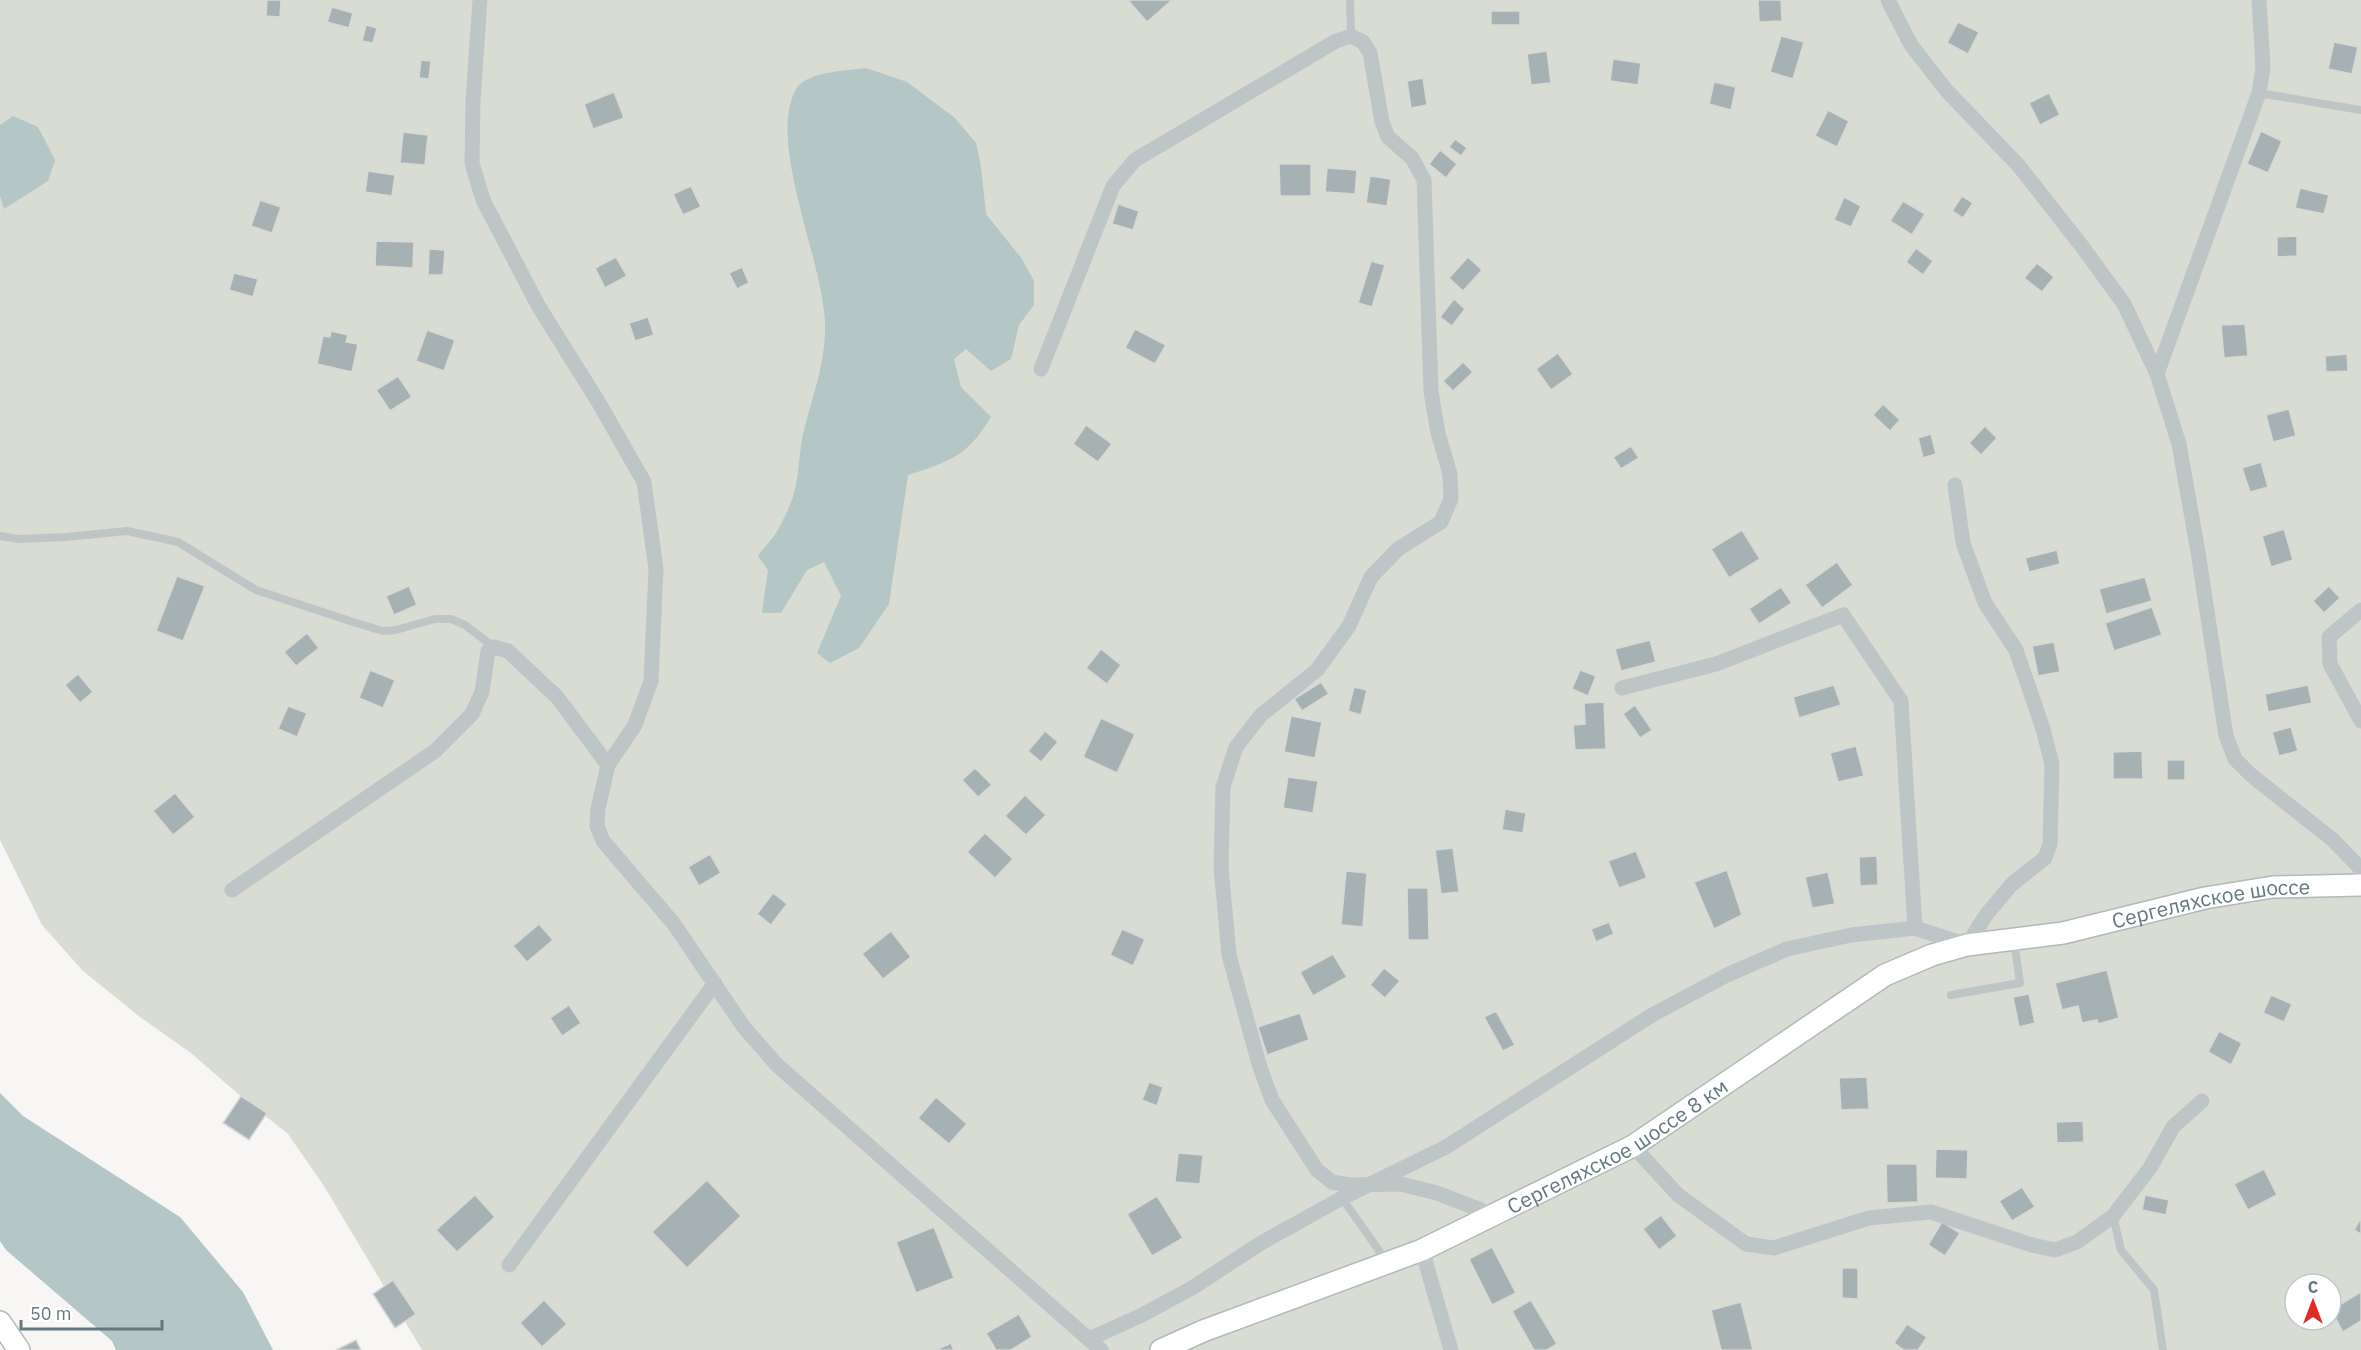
<svg xmlns="http://www.w3.org/2000/svg" width="2361" height="1350" font-family="'IBM Plex Sans',sans-serif">
<style>
.green{fill:#d8dcd3;fill-rule:evenodd}
.water{fill:#b4c6c6}
.building{fill:#a5b1b3;stroke:#d9d8d6;stroke-width:1.5}
.lines{fill:none;stroke-linecap:round;stroke-linejoin:round}
.secondary-casing{stroke:#b0b9bb;stroke-width:24}
.lane{stroke:#bec5c7;stroke-width:8}
.street{stroke:#bec5c7;stroke-width:15}
.secondary{stroke:#fff;stroke-width:21}
.labels{text-anchor:middle;dominant-baseline:central;stroke-width:6;stroke-linejoin:round;paint-order:stroke}
.street-label{font-size:21px;fill:#62797f;stroke:#fff}
</style>
<rect width="100%" height="100%" fill="#f7f6f4"/>
<!-- green -->
<path class="green" d="M0,0H2361V1350H422L324,1186L288,1134L237,1093L191,1053L140,1017L83,971L42,925L0,840ZM2295,1284H2331V1320H2295Z"/>
<!-- water -->
<g class="water">
<path d="M866,68L907,82L955,118L976,143L981,167L986,214L1022,259L1034,281V305L1019,325L1011,359L991,371L966,349L954,359L961,387L991,417C967,457 950,461 908,475L889,604L859,648L830,663L817,653L841,596L824,562L807,570L781,613H762L768,570L758,556C765,546 775,537 780,526C785,516 791,504 794,493C799,476 799,456 802,439C811,398 826,366 825,323C823,260 768,145 795,91C804,71 846,71 866,68Z"/>
<path d="M13,116L38,127L55,160L48,181L4,209L0,196V125Z"/>
<path d="M0,1093L23,1116L180,1217L243,1292L273,1350H116L112,1341L6,1250L0,1241Z"/>
</g>
<!-- building -->
<g class="building">
<path d="M267,0H281L280,17L266,16Z"/>
<path d="M1128,0H1172L1147,22Z"/>
<path d="M1758,0H1781L1782,21L1759,22Z"/>
<path d="M332,7L353,13L349,28L327,22Z"/>
<rect x="1491" y="11" width="29" height="14"/>
<path d="M1958,22L1979,32L1968,54L1947,43Z"/>
<path d="M366,25L377,28L373,43L362,41Z"/>
<path d="M1781,36L1804,42L1793,79L1770,72Z"/>
<path d="M2334,42L2358,47L2352,74L2328,69Z"/>
<path d="M1547,51L1551,83L1531,85L1527,54Z"/>
<path d="M1613,59L1641,63L1638,85L1610,81Z"/>
<path d="M421,60L431,61L429,79L419,78Z"/>
<path d="M1423,78L1427,105L1411,108L1407,81Z"/>
<path d="M1714,82L1736,87L1731,110L1709,104Z"/>
<path d="M614,92L624,118L593,129L584,104Z"/>
<path d="M2049,93L2060,115L2040,125L2029,103Z"/>
<path d="M1828,110L1849,121L1837,147L1815,136Z"/>
<path d="M2261,131L2282,141L2268,173L2247,164Z"/>
<path d="M403,132L428,135L425,165L400,163Z"/>
<path d="M1455,139L1467,148L1461,156L1449,147Z"/>
<path d="M1440,150L1457,164L1446,178L1429,164Z"/>
<path d="M1279,164H1311V196H1280Z"/>
<path d="M1327,168L1357,170L1355,194L1325,192Z"/>
<path d="M368,171L395,175L392,196L365,192Z"/>
<path d="M1370,176L1391,179L1387,206L1366,203Z"/>
<path d="M691,186L701,207L683,215L673,194Z"/>
<path d="M2300,188L2329,195L2324,214L2295,208Z"/>
<path d="M1962,196L1973,203L1963,218L1952,211Z"/>
<path d="M1844,197L1861,206L1851,227L1834,220Z"/>
<path d="M260,200L281,207L272,233L251,226Z"/>
<path d="M1903,201L1925,214L1912,235L1890,221Z"/>
<path d="M1118,204L1139,211L1133,230L1112,224Z"/>
<path d="M2297,236V256L2277,257V237Z"/>
<path d="M376,241L414,242L413,268L375,266Z"/>
<path d="M1916,248L1933,261L1923,275L1906,262Z"/>
<path d="M429,249L445,250L443,275H428Z"/>
<path d="M616,257L627,276L605,288L595,268Z"/>
<path d="M1468,257L1482,270L1463,291L1449,278Z"/>
<path d="M1371,261L1385,265L1372,307L1358,303Z"/>
<path d="M2037,263L2054,277L2042,292L2024,278Z"/>
<path d="M742,267L749,283L737,289L729,273Z"/>
<path d="M234,273L258,279L253,297L229,290Z"/>
<path d="M1454,299L1465,309L1452,326L1440,317Z"/>
<path d="M648,317L654,335L635,341L629,323Z"/>
<path d="M2245,324L2248,356L2224,358L2221,325Z"/>
<path d="M1135,329L1166,345L1155,364L1125,348Z"/>
<path d="M427,330L455,340L444,371L416,361Z"/>
<path d="M331,331L348,335L346,342L358,344L352,372L317,364L323,336L330,337Z"/>
<path d="M1558,353L1573,374L1551,390L1536,369Z"/>
<path d="M2347,354L2348,371L2326,372L2325,356Z"/>
<path d="M1463,362L1473,372L1453,391L1443,381Z"/>
<path d="M398,376L412,397L390,411L376,390Z"/>
<path d="M1883,404L1900,420L1890,431L1873,415Z"/>
<path d="M2289,409L2296,436L2273,442L2266,415Z"/>
<path d="M1086,425L1112,444L1098,462L1073,444Z"/>
<path d="M1985,426L1997,438L1981,455L1969,443Z"/>
<path d="M1931,434L1936,454L1923,458L1918,438Z"/>
<path d="M1631,446L1639,458L1621,469L1613,457Z"/>
<path d="M2261,462L2268,487L2250,492L2242,468Z"/>
<path d="M2284,529L2293,560L2271,567L2262,536Z"/>
<path d="M1742,530L1760,559L1729,578L1711,549Z"/>
<path d="M2057,550L2060,564L2029,572L2025,558Z"/>
<path d="M1837,562L1853,585L1822,608L1805,585Z"/>
<path d="M177,576L205,586L183,641L156,631Z"/>
<path d="M2145,577L2152,601L2106,614L2099,589Z"/>
<path d="M409,586L417,605L394,615L386,596Z"/>
<path d="M2329,586L2340,598L2324,613L2313,601Z"/>
<path d="M1781,587L1792,603L1759,624L1749,609Z"/>
<path d="M2152,607L2162,635L2114,651L2105,623Z"/>
<path d="M307,633L319,648L296,666L284,652Z"/>
<path d="M1650,640L1656,662L1621,671L1615,649Z"/>
<path d="M2054,642L2060,672L2038,676L2032,646Z"/>
<path d="M1101,649L1121,665L1107,684L1086,668Z"/>
<path d="M370,670L395,680L383,708L359,698Z"/>
<path d="M1580,670L1596,676L1588,696L1572,689Z"/>
<path d="M78,674L93,692L80,703L65,685Z"/>
<path d="M1321,682L1329,694L1302,711L1294,699Z"/>
<path d="M1834,685L1841,705L1799,718L1793,697Z"/>
<path d="M2308,685L2312,703L2268,712L2265,694Z"/>
<path d="M1354,687L1367,690L1361,715L1348,711Z"/>
<path d="M1604,702L1606,749L1575,750L1573,725L1585,724L1584,703Z"/>
<path d="M1635,705L1652,730L1640,738L1623,714Z"/>
<path d="M288,706L307,713L297,737L278,729Z"/>
<path d="M1291,716L1322,722L1315,758L1284,752Z"/>
<path d="M1101,718L1135,734L1117,773L1083,757Z"/>
<path d="M2291,727L2298,751L2279,756L2272,732Z"/>
<path d="M1045,731L1058,742L1041,762L1028,751Z"/>
<path d="M1856,746L1864,776L1838,782L1830,753Z"/>
<path d="M2142,751L2143,779H2113V752Z"/>
<rect x="2167" y="760" width="18" height="20"/>
<path d="M975,768L992,785L978,797L962,780Z"/>
<path d="M1288,777L1318,781L1313,813L1283,808Z"/>
<path d="M175,793L195,817L173,835L153,811Z"/>
<path d="M1025,795L1046,815L1026,835L1005,816Z"/>
<path d="M1505,809L1526,813L1523,833L1502,830Z"/>
<path d="M985,833L1013,859L995,878L967,852Z"/>
<path d="M1453,848L1459,892L1441,894L1435,850Z"/>
<path d="M1636,851L1647,878L1619,888L1608,861Z"/>
<path d="M710,854L721,873L699,886L688,867Z"/>
<path d="M1877,856L1878,885L1860,886L1859,857Z"/>
<path d="M1727,870L1742,915L1714,929L1694,882Z"/>
<path d="M1346,871L1367,873L1363,927L1341,925Z"/>
<path d="M1828,872L1835,904L1812,908L1805,877Z"/>
<path d="M1407,888H1428L1429,940H1408Z"/>
<path d="M773,893L787,904L771,925L757,914Z"/>
<path d="M1609,922L1614,934L1596,942L1591,929Z"/>
<path d="M539,924L553,940L527,962L513,946Z"/>
<path d="M1122,929L1145,939L1133,966L1110,955Z"/>
<path d="M891,931L911,957L883,979L862,954Z"/>
<path d="M1333,954L1347,977L1313,996L1300,972Z"/>
<path d="M1384,968L1400,981L1385,998L1370,985Z"/>
<path d="M2107,970L2119,1018L2098,1024L2097,1020L2082,1023L2078,1006L2062,1010L2055,983Z"/>
<path d="M2029,994L2035,1023L2019,1027L2013,997Z"/>
<path d="M2271,995L2292,1004L2284,1022L2263,1013Z"/>
<path d="M569,1005L581,1023L562,1036L550,1018Z"/>
<path d="M1496,1011L1515,1045L1503,1051L1484,1017Z"/>
<path d="M1300,1013L1309,1040L1267,1055L1258,1027Z"/>
<path d="M2219,1031L2242,1043L2231,1065L2208,1052Z"/>
<path d="M1867,1077L1869,1109L1841,1110L1839,1078Z"/>
<path d="M1149,1082L1163,1087L1157,1106L1142,1100Z"/>
<path d="M241,1096L267,1113L249,1140L223,1123Z"/>
<path d="M936,1097L967,1124L949,1144L918,1118Z"/>
<path d="M2083,1121L2084,1142L2057,1143L2056,1122Z"/>
<path d="M1936,1149L1968,1150L1967,1179L1935,1178Z"/>
<path d="M1178,1153L1203,1155L1200,1184L1175,1182Z"/>
<path d="M1886,1164H1917L1918,1202L1887,1203Z"/>
<path d="M2264,1169L2277,1195L2248,1210L2234,1184Z"/>
<path d="M707,1180L741,1216L687,1268L652,1232Z"/>
<path d="M2022,1187L2035,1207L2012,1221L1999,1201Z"/>
<path d="M475,1195L495,1217L457,1252L436,1230Z"/>
<path d="M2145,1195L2169,1200L2166,1215L2142,1210Z"/>
<path d="M1157,1196L1183,1238L1152,1256L1127,1214Z"/>
<path d="M1661,1215L1677,1236L1659,1250L1643,1229Z"/>
<path d="M2361,1218V1234L2354,1230Z"/>
<path d="M1942,1222L1960,1233L1945,1256L1928,1245Z"/>
<path d="M934,1227L954,1278L916,1293L896,1242Z"/>
<path d="M1492,1247L1516,1293L1492,1305L1469,1259Z"/>
<path d="M1842,1268H1858V1299L1842,1298Z"/>
<path d="M393,1280L416,1314L395,1328L373,1294Z"/>
<path d="M2361,1292V1321L2343,1332L2331,1310Z"/>
<path d="M544,1300L567,1324L542,1347L520,1323Z"/>
<path d="M1531,1300L1557,1344L1547,1350H1534L1512,1311Z"/>
<path d="M1741,1302L1753,1350H1721L1711,1310Z"/>
<path d="M1019,1314L1032,1337L1011,1350H996L986,1333Z"/>
<path d="M1907,1324L1927,1337L1918,1350H1904L1894,1343Z"/>
<path d="M356,1340L361,1350H336Z"/>
<path d="M951,1343L954,1350H936Z"/>
</g>
<g class="lines">
<defs>
<g id="secondary">
<path d="M0,1322L19,1350"/>
<path id="s1" d="M1161,1350L1203,1331L1422,1250L1633,1146L1885,975L1932,955L1967,945L2063,933L2205,898L2273,887L2361,885"/>
</g>
</defs>
<!-- secondary casing -->
<use href="#secondary" class="secondary-casing"/>
<!-- lane -->
<g class="lane">
<path d="M1350,0L1351,36"/>
<path d="M2259,93L2361,110"/>
<path d="M0,536L18,539L66,537L127,531L178,542L256,590L356,623L383,631L396,630L435,619H451L465,625L494,647"/>
<path d="M1951,995L2020,983L2014,940"/>
<path d="M1342,1198L1387,1262"/>
<path d="M2113,1216L2121,1250L2154,1290L2163,1350"/>
</g>
<!-- street -->
<g class="street">
<path d="M480,0L473,100L472,163L483,200L539,307L599,403L644,482L656,569L651,681L635,725L608,765L598,809L597,826L603,841L674,924L743,1026L777,1065L1101,1350"/>
<path d="M1888,0L1911,45L1947,91L2019,166L2081,245L2124,304L2157,374L2179,444L2198,552L2226,736L2235,759L2251,775L2333,840L2361,869"/>
<path d="M1041,369L1113,186L1135,160L1336,41L1351,36L1363,42L1370,53L1382,122L1388,137L1412,158L1424,180L1431,392L1438,433L1450,474L1451,499L1441,522L1398,549L1371,577L1349,626L1317,670L1261,715L1236,747L1223,787L1221,867L1229,955L1259,1064L1272,1100L1317,1170L1332,1182L1350,1185L1401,1184L1437,1193L1494,1215"/>
<path d="M2157,374L2259,93L2263,68L2259,0"/>
<path d="M2361,610L2329,637L2330,664L2361,721"/>
<path d="M1622,688L1716,664L1843,615L1901,701L1915,928"/>
<path d="M232,890L435,751L472,714L482,692L488,651L494,647L508,651L557,697L608,765"/>
<path d="M1633,1146L1678,1195L1746,1244L1774,1248L1869,1218L1931,1212L2032,1245L2055,1250L2077,1242L2113,1216L2150,1168L2173,1127L2202,1101"/>
<path d="M1422,1250L1451,1350"/>
<path d="M509,1265L715,983"/>
<path d="M1089,1339L1140,1316L1192,1288L1261,1243L1342,1198L1446,1147L1652,1015L1727,975L1787,949L1851,935L1915,928L1967,945L1986,915L2012,884L2045,858L2050,844L2052,764L2043,729L2016,650L1985,603L1963,543L1955,485"/>
</g>
<!-- secondary -->
<use href="#secondary" class="secondary"/>
</g>
<g class="labels">
<!-- street labels -->
<g class="street-label">
<text stroke="none"><textPath href="#s1" startOffset="1155">Сергеляхское шоссе</textPath></text>
<text stroke="none"><textPath href="#s1" startOffset="501">Сергеляхское шоссе 8 км</textPath></text>
</g>
</g>
<!-- north arrow -->
<g transform="translate(2313 1302)"><circle r="28" fill="#ffffff" stroke="#c0c9cc" stroke-width="1.5"/>
<path d="M0-4.5L10 22L0 15L-10 22Z" fill="#e32a28"/>
<text y="-9" font-size="16" font-weight="bold" text-anchor="middle" fill="#62797f">С</text>
</g>
<!-- scale -->
<path d="M21 1320v9h141v-9" fill="none" stroke="#62797f" stroke-width="3"/>
<text x="30" y="1320" font-size="18" fill="#62797f" stroke="#ffffff" stroke-width="4.5" paint-order="stroke">50 m</text>
</svg>
